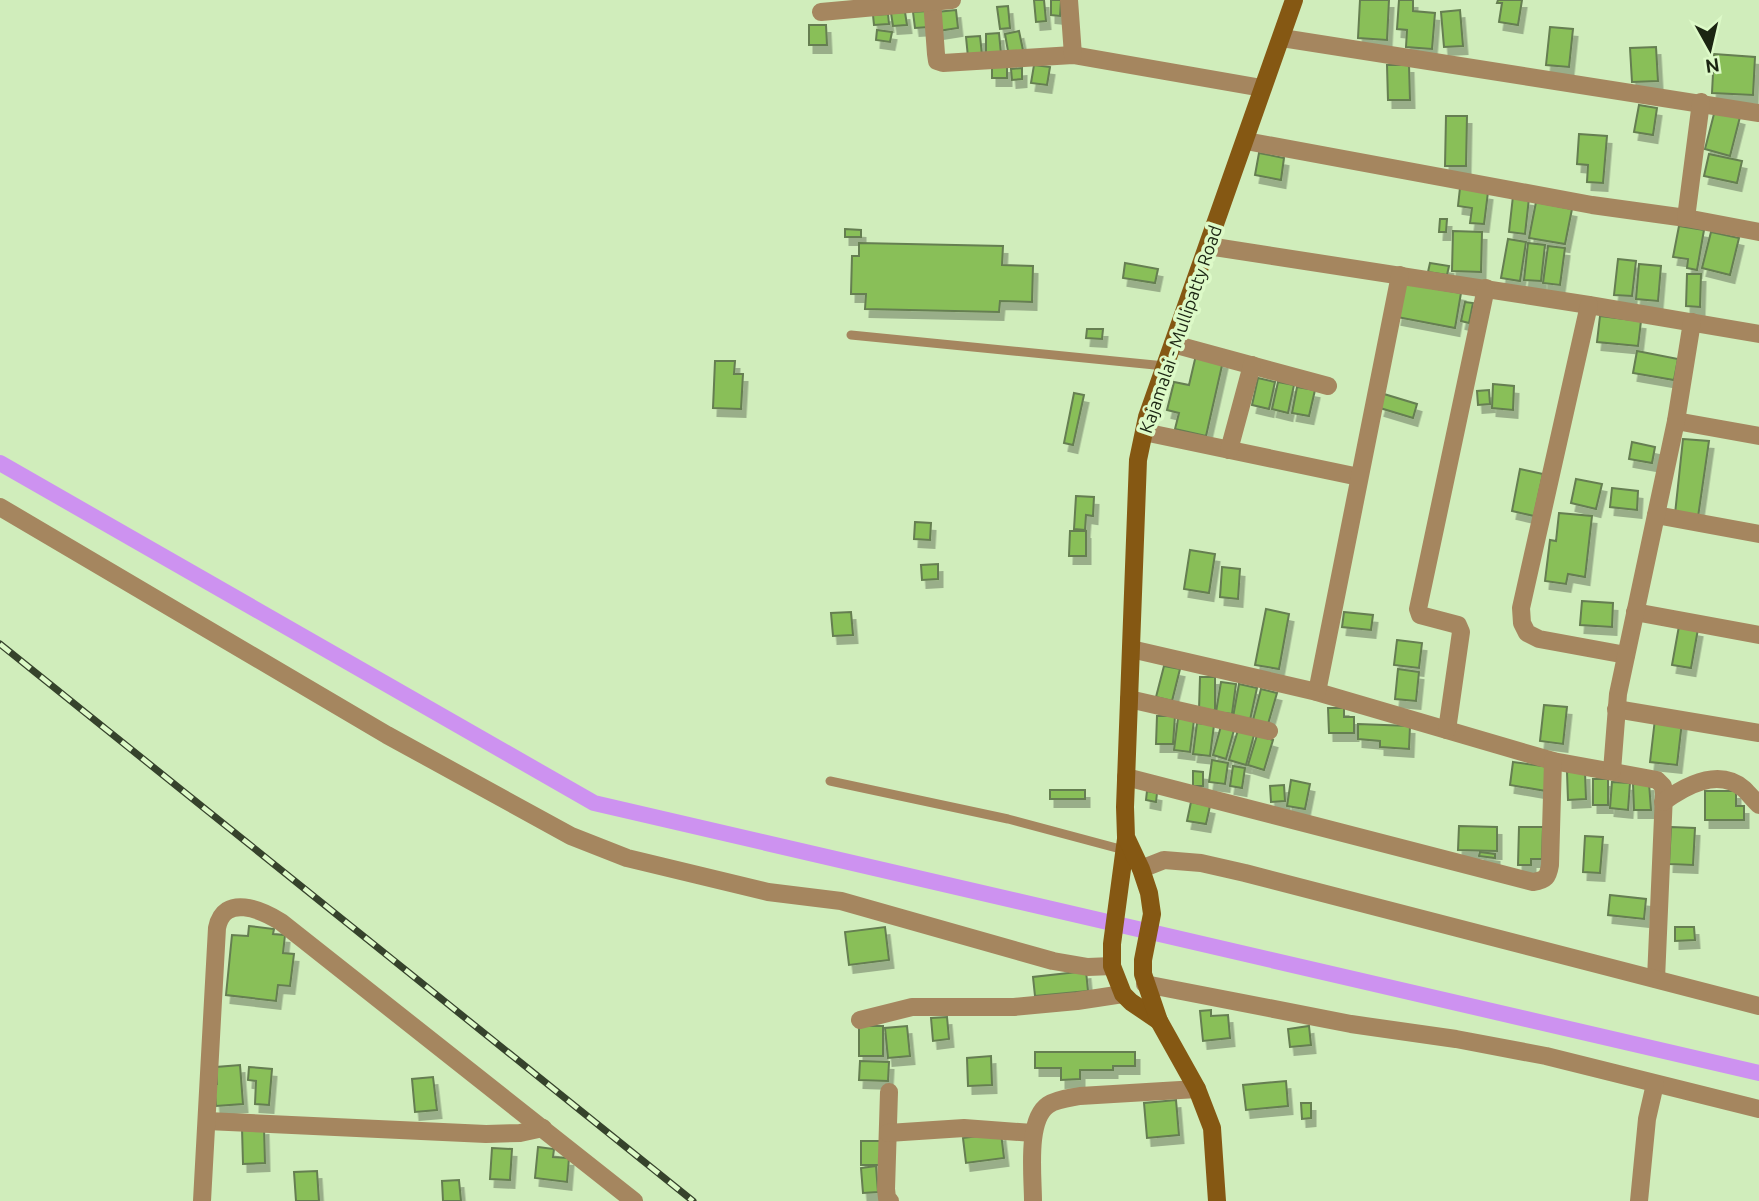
<svg xmlns="http://www.w3.org/2000/svg" width="1759" height="1201" font-family="Ubuntu,sans-serif">
<style>
.lines{fill:none;stroke-linecap:round;stroke-linejoin:round}
.canal{stroke:#cd92f0;stroke-width:16}
.building{fill:#89bf59;stroke:#657e51;stroke-width:2;filter:url(#shadow)}
.service{stroke:#a5865f;stroke-width:9}
.minor{stroke:#a5865f;stroke-width:18}
.secondary{stroke:#855813;stroke-width:18}
.rail-casing{stroke:#36432c;stroke-width:7}
.rail{stroke:#ddfac8;stroke-width:4.5;stroke-dasharray:13;stroke-linecap:butt}
.labels{text-anchor:middle;dominant-baseline:central;stroke-width:7;stroke-linejoin:round;paint-order:stroke}
.street-label{font-size:18px;fill:#1b2512;stroke:#ddfac8}
</style>
<defs>
<filter id="shadow"><feDropShadow dx="4.5" dy="8" stdDeviation="0" flood-color="#0004"/></filter>
</defs>
<rect width="100%" height="100%" fill="#d0edbb"/>
<g class="lines">
<!-- canal -->
<path class="canal" d="M0,463L594,803L1759,1073"/>
</g>
<!-- building -->
<g class="building">
<path d="M1034,0H1044L1046,21L1036,22Z"/>
<path d="M1051,0H1061L1060,16L1051,15Z"/>
<path d="M1360,0H1389L1387,40L1358,38Z"/>
<path d="M1399,0H1413V11L1435,13L1432,49L1406,47L1407,30L1397,29Z"/>
<path d="M1498,0H1522L1518,25L1499,22L1502,3H1497Z"/>
<path d="M1008,6L1010,28L1000,29L997,7Z"/>
<path d="M956,10L958,28L938,31L936,12Z"/>
<path d="M1460,10L1463,46L1444,47L1441,12Z"/>
<path d="M928,11L929,27L915,28L913,12Z"/>
<path d="M905,12L907,25L893,26L891,13Z"/>
<path d="M888,14L889,24L874,25L873,15Z"/>
<path d="M809,25H826L827,45H809Z"/>
<path d="M1550,27L1573,29L1569,67L1546,65Z"/>
<path d="M877,30L892,32L890,42L876,40Z"/>
<path d="M1019,31L1024,55L1009,57L1005,34Z"/>
<path d="M999,33L1001,54L986,56V34Z"/>
<path d="M980,36L982,55L968,57L966,37Z"/>
<path d="M1656,47L1658,81L1632,82L1630,48Z"/>
<path d="M1714,54L1755,57L1753,95L1712,93Z"/>
<rect x="992" y="65" width="15" height="13"/>
<path d="M1034,65L1050,67L1047,85L1031,83Z"/>
<path d="M1387,65H1409L1410,100H1388Z"/>
<path d="M1022,68V79L1012,80L1011,69Z"/>
<path d="M1639,105L1657,108L1653,135L1634,132Z"/>
<path d="M1715,110L1740,117L1730,156L1705,149Z"/>
<path d="M1446,116H1467L1466,166H1445Z"/>
<path d="M1579,134L1607,136L1603,183L1587,182L1588,165L1577,164Z"/>
<path d="M1259,153L1284,158L1281,180L1255,175Z"/>
<path d="M1709,154L1742,161L1737,183L1704,176Z"/>
<path d="M1460,188L1488,192L1484,224L1470,223L1472,208L1458,206Z"/>
<path d="M1513,196L1529,198L1525,234L1509,232Z"/>
<path d="M1536,202L1572,209L1565,244L1529,238Z"/>
<path d="M1440,219H1447L1446,232H1439Z"/>
<path d="M1679,226L1704,230L1697,270L1687,268L1688,259L1673,257Z"/>
<path d="M845,229L861,230V237H845Z"/>
<path d="M1453,231L1482,232L1481,272L1452,271Z"/>
<path d="M1711,232L1739,238L1730,275L1702,268Z"/>
<path d="M1508,239L1526,242L1520,281L1501,278Z"/>
<path d="M859,243L1003,246L1002,265L1033,266L1032,302L1000,301L999,312L865,309L866,294H851L852,256H859Z"/>
<path d="M1528,243L1545,245L1541,281L1524,280Z"/>
<path d="M1548,246L1565,248L1560,285L1543,283Z"/>
<path d="M1618,259L1636,261L1632,296L1614,295Z"/>
<path d="M1125,263L1158,269L1155,283L1123,278Z"/>
<path d="M1430,263L1449,266L1447,275L1428,272Z"/>
<path d="M1639,264L1661,266L1658,301L1636,299Z"/>
<path d="M1687,274H1701L1700,307L1686,306Z"/>
<path d="M1403,283L1461,293L1455,328L1397,317Z"/>
<path d="M1465,302L1473,303L1469,323L1461,321Z"/>
<path d="M1600,316L1641,321L1638,346L1597,342Z"/>
<path d="M1087,329H1103L1102,339L1086,338Z"/>
<path d="M1637,351L1678,359L1674,380L1633,373Z"/>
<path d="M1196,355L1223,361L1206,436L1175,429L1179,413L1167,410L1174,382L1189,385Z"/>
<path d="M715,361H735L734,374H743L741,409L713,408Z"/>
<path d="M1258,378L1275,382L1269,409L1252,405Z"/>
<path d="M1278,382L1294,385L1288,413L1272,409Z"/>
<path d="M1493,384L1514,386L1513,410L1492,408Z"/>
<path d="M1297,387L1315,390L1309,416L1292,413Z"/>
<path d="M1489,390L1490,404L1478,405L1477,391Z"/>
<path d="M1074,393L1084,395L1073,445L1064,443Z"/>
<path d="M1384,394L1417,404L1413,418L1380,408Z"/>
<path d="M1683,439L1709,441L1698,517L1675,514Z"/>
<path d="M1632,442L1655,447L1652,463L1629,459Z"/>
<path d="M1520,469L1543,474L1534,516L1512,511Z"/>
<path d="M1576,479L1602,484L1596,509L1571,503Z"/>
<path d="M1612,488L1638,491L1637,510L1610,507Z"/>
<path d="M1076,496L1094,497L1093,516L1086,515L1085,530L1074,529Z"/>
<path d="M1559,513L1592,516L1585,577L1568,574L1566,584L1545,581L1550,540L1556,541Z"/>
<path d="M915,522L931,523L930,540L914,539Z"/>
<path d="M1070,531H1086V556H1069Z"/>
<path d="M1190,550L1215,554L1209,593L1184,589Z"/>
<path d="M938,564V579L922,580L921,565Z"/>
<path d="M1222,567L1240,569L1238,599L1220,597Z"/>
<path d="M1582,601L1613,603L1612,627L1580,625Z"/>
<path d="M1266,609L1289,614L1279,669L1255,665Z"/>
<path d="M851,612L853,635L833,636L831,613Z"/>
<path d="M1344,612L1373,615L1371,630L1342,627Z"/>
<path d="M1679,626L1698,629L1691,668L1672,665Z"/>
<path d="M1397,640L1422,643L1419,668L1394,665Z"/>
<path d="M1164,666L1180,669L1172,701L1156,697Z"/>
<path d="M1398,669L1419,672L1416,701L1395,699Z"/>
<path d="M1200,677H1215V710H1199Z"/>
<path d="M1221,682L1236,684L1232,714L1216,712Z"/>
<path d="M1239,684L1257,688L1250,720L1233,717Z"/>
<path d="M1261,689L1277,693L1268,724L1253,720Z"/>
<path d="M1544,705L1567,707L1563,744L1540,741Z"/>
<path d="M1328,708H1344V717H1354V733H1329Z"/>
<path d="M1157,716H1175L1173,744H1156Z"/>
<path d="M1178,718L1194,720L1190,752L1174,750Z"/>
<path d="M1655,719L1682,722L1677,765L1650,762Z"/>
<path d="M1197,723L1214,725L1210,756L1193,754Z"/>
<path d="M1358,724L1410,726L1409,749L1380,747V741L1358,739Z"/>
<path d="M1221,726L1234,730L1226,759L1213,755Z"/>
<path d="M1238,730L1254,735L1246,765L1229,760Z"/>
<path d="M1257,735L1273,740L1264,770L1248,765Z"/>
<path d="M1212,760L1228,763L1225,784L1209,782Z"/>
<path d="M1513,762L1550,767L1546,791L1510,785Z"/>
<path d="M1233,766L1245,768L1242,788L1230,786Z"/>
<path d="M1193,771L1203,772V786H1193Z"/>
<path d="M1567,772H1585L1586,799L1568,800Z"/>
<rect x="1593" y="779" width="15" height="26"/>
<path d="M1291,780L1310,784L1305,809L1287,806Z"/>
<path d="M1612,782L1630,783L1628,810L1610,808Z"/>
<path d="M1649,783L1651,810H1634L1633,784Z"/>
<path d="M1284,785L1285,801L1271,802L1270,786Z"/>
<rect x="1050" y="790" width="35" height="9"/>
<path d="M1147,791L1157,793L1156,802L1146,800Z"/>
<path d="M1705,791H1736V806H1744V820H1705Z"/>
<path d="M1191,802L1210,806L1206,824L1187,821Z"/>
<path d="M1459,826L1497,827V851L1458,850Z"/>
<path d="M1519,827H1543L1542,859H1531V865H1518Z"/>
<path d="M1671,827L1695,828L1693,865L1669,864Z"/>
<path d="M1585,836L1603,837L1600,873L1583,872Z"/>
<path d="M1480,852L1495,854V858L1479,856Z"/>
<path d="M1610,895L1646,899L1644,919L1608,915Z"/>
<path d="M249,926L274,929L273,934L285,935L283,953L294,954L290,986L278,985L276,1001L226,995L232,935L248,936Z"/>
<path d="M885,927L889,960L849,965L845,932Z"/>
<path d="M1675,927H1694L1695,940L1675,941Z"/>
<path d="M1086,971L1088,991L1035,996L1033,977Z"/>
<path d="M1211,1010V1016L1228,1015L1230,1038L1203,1041L1200,1011Z"/>
<path d="M947,1017L949,1039L933,1041L931,1018Z"/>
<rect x="859" y="1026" width="24" height="30"/>
<path d="M907,1026L910,1056L888,1058L885,1028Z"/>
<path d="M1309,1026L1311,1045L1290,1047L1288,1029Z"/>
<path d="M1035,1052H1135V1066H1113V1070H1080V1079L1061,1080V1068H1035Z"/>
<path d="M991,1056L992,1085L968,1086L967,1058Z"/>
<path d="M860,1061L889,1062L888,1081L859,1080Z"/>
<path d="M240,1065L243,1104L216,1106L214,1084H217L216,1067Z"/>
<path d="M249,1067L272,1069L269,1105L255,1104L256,1081L248,1080Z"/>
<path d="M433,1077L437,1110L415,1112L412,1079Z"/>
<path d="M1286,1081L1288,1106L1246,1110L1243,1085Z"/>
<path d="M1176,1100L1179,1135L1147,1138L1144,1103Z"/>
<path d="M1301,1103H1311V1118L1302,1119Z"/>
<path d="M264,1127L265,1163L243,1164L242,1128Z"/>
<path d="M1001,1133L1004,1158L966,1163L963,1138Z"/>
<rect x="861" y="1141" width="22" height="24"/>
<path d="M538,1147L554,1149L553,1157L569,1158L567,1182L535,1178Z"/>
<path d="M492,1148L512,1149L510,1180L490,1179Z"/>
<path d="M876,1166L878,1192L863,1193L861,1168Z"/>
<path d="M317,1171L319,1201H296L294,1172Z"/>
<path d="M459,1180L461,1201H443L442,1181Z"/>
</g>
<g class="lines">
<!-- service -->
<g class="service">
<path d="M851,335L1165,366"/>
<path d="M830,781L1008,819L1124,850"/>
</g>
<!-- minor -->
<g class="minor">
<path d="M932,0L936,54L937,61L943,63L1073,55L1262,88"/>
<path d="M1069,0L1073,55"/>
<path d="M821,12L952,0"/>
<path d="M1282,38L1759,113"/>
<path d="M1246,141L1592,205L1686,218L1759,232"/>
<path d="M1686,218L1701,102"/>
<path d="M1208,246L1589,305L1759,334"/>
<path d="M1589,305L1521,608L1522,623L1527,633L1539,639L1626,655"/>
<path d="M1173,344L1328,386"/>
<path d="M1676,421L1759,436"/>
<path d="M1144,432L1359,477"/>
<path d="M1229,450L1252,365"/>
<path d="M0,507L387,735L571,836L627,858L768,892L841,901L1053,961L1088,967L1112,966"/>
<path d="M1656,515L1759,534"/>
<path d="M1635,612L1759,635"/>
<path d="M1131,649L1317,692L1553,761L1657,780L1663,786L1664,794L1656,979"/>
<path d="M1317,692L1400,275"/>
<path d="M1129,699L1269,731"/>
<path d="M1616,709L1759,733"/>
<path d="M1447,730L1461,632L1458,625L1420,615L1418,609L1486,288"/>
<path d="M1612,771L1618,694L1676,421L1692,322"/>
<path d="M1126,777L1533,882C1546,880 1548,877 1550,865L1553,761"/>
<path d="M1663,802C1685,786 1718,767 1744,789C1749,794 1754,800 1759,805"/>
<path d="M1141,869L1164,860L1201,863L1245,873L1759,1006"/>
<path d="M1145,984L1351,1024L1456,1039L1546,1056L1759,1109"/>
<path d="M860,1020L912,1007H1014L1077,1001L1123,994"/>
<path d="M889,1092L886,1189L887,1198L890,1201"/>
<path d="M207,1121L486,1134L520,1133L543,1128"/>
<path d="M888,1133L964,1128L1033,1133"/>
<path d="M202,1201L217,928C224,893 262,910 281,922L634,1201"/>
<path d="M1033,1201C1033,1176 1026,1120 1048,1105C1057,1099 1070,1098 1080,1096L1197,1089"/>
<path d="M1639,1201L1647,1119L1655,1084"/>
</g>
<!-- secondary -->
<g class="secondary">
<path d="M1126,839L1112,944V966L1123,994L1131,1002L1159,1021"/>
<path d="M1217,1201L1212,1128L1197,1089L1159,1021L1143,974V960L1152,914L1149,893L1141,869L1126,837L1125,807L1138,460L1147,417L1294,0"/>
</g>
<defs>
<path id="rail" d="M0,644L693,1201"/>
</defs>
<!-- rail casing -->
<use href="#rail" class="rail-casing"/>
<!-- rail -->
<use href="#rail" class="rail"/>
</g>
<g class="labels">
<!-- street labels -->
<g class="street-label">
<text transform="translate(1180 329) rotate(-71)">Kajamalai - Mullipatty Road</text>
</g>
</g>
<!-- north arrow -->
<g transform="translate(1710 49) rotate(172)" stroke="#ddfac8" stroke-width="5" paint-order="stroke">
<path d="M0-5L12 26L0 18L-12 26Z" fill="#1b2512"/>
<text y="-10" font-size="19" font-weight="bold" text-anchor="middle" fill="#1b2512">N</text>
</g>
</svg>
